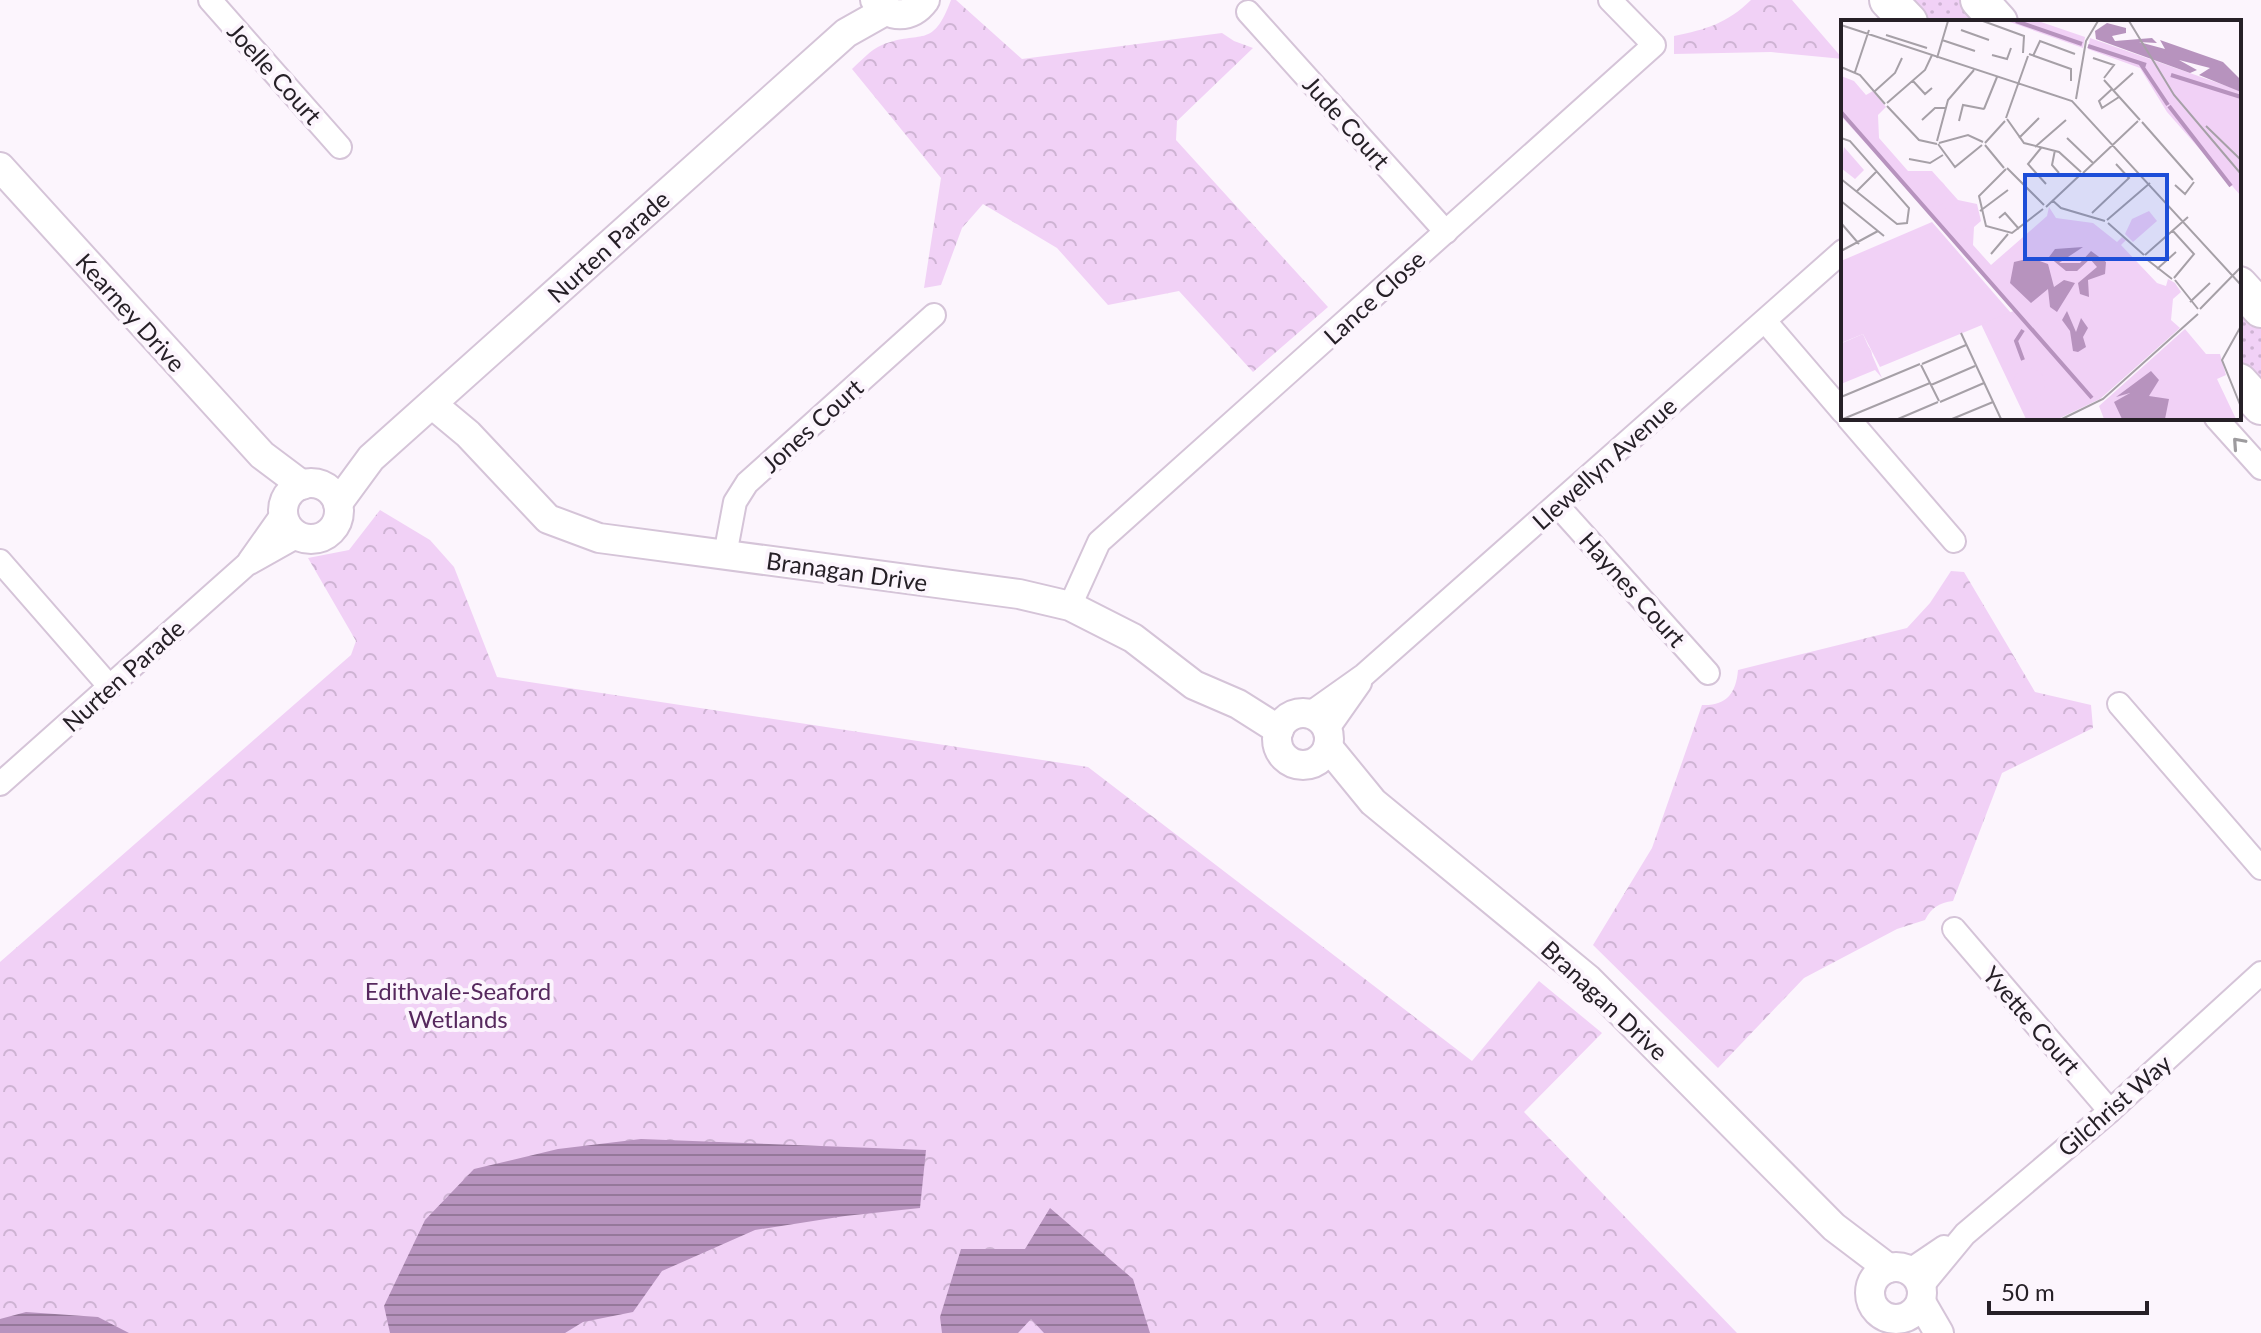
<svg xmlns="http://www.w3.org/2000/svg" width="2261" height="1333" font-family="Lato,sans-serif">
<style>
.grass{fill:url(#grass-dots)}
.park{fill:url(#park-crowns)}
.water{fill:url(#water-rules)}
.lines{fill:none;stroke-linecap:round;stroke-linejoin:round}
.minor-casing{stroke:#d5c4d8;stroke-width:26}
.tertiary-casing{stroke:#d5c4d8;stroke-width:32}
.primary-casing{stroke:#d5c4d8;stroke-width:40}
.minor{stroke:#fff;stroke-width:22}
.tertiary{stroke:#fff;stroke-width:28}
.primary{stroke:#fff;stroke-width:36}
.oneway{stroke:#9d9b9e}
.labels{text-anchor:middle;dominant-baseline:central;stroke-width:8;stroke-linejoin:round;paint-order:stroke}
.street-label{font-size:24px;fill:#262027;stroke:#fcf5fd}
.park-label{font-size:24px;fill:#56285e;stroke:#fcf5fd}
.inset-river{fill:none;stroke:#b793be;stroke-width:4}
.inset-road{fill:none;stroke:#a6a0a7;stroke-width:2}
.view{fill:#1d4ed8;fill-opacity:0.15;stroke:#1d4ed8;stroke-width:4}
.inset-edge{fill:none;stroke:#262027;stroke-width:4}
</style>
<defs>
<pattern id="grass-dots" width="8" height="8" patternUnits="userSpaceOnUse" patternTransform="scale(2)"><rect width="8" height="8" fill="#f1d1f6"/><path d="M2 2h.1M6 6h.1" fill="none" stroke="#ceb3d3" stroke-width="1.8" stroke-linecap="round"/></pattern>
<pattern id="park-crowns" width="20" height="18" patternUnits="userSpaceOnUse" patternTransform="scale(2)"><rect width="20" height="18" fill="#f1d1f6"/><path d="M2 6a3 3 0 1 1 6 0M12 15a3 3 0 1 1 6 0" fill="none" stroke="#ceb3d3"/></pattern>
<pattern id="water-rules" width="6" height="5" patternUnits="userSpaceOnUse" patternTransform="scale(2)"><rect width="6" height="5" fill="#b793be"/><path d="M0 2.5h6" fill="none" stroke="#95789a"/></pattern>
</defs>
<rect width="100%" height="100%" fill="#fcf5fd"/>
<!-- grass -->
<g class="grass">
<path d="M1908,0H1964L1984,22H1929Z"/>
<path d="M2239,301L2261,326V389L2239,365Z"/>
</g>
<!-- park -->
<g class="park">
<path d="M951,0H956L1022,59L1222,33L1234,41L1253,48L1177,121L1176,140L1328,307L1253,372L1179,291L1108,305L1057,248L983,204L962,228L941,285L924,288L941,178L852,69C860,62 871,49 882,45C921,29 932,51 951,0Z"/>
<path d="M1751,0H1792L1843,59L1771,52L1674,54V36C1707,29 1726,24 1751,0Z"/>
<path d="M380,510L430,540L454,567L497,677L1088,767L1472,1061L1539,981L1602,1033L1524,1112L1737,1333H0V962L351,655L356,641L308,558L349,550Z"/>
<path d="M1951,571L1964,572L2035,692L2091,705L2093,728L2002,773L1953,901C1939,903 1932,907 1925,920L1897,929L1804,978L1718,1068L1593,945L1652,848L1702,705C1726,706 1736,694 1738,670L1907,628L1930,603Z"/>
</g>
<!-- water -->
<g class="water">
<path d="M641,1139L926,1150L920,1208L845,1216L755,1230L662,1271L633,1312L583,1322L565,1333H390L384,1306L425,1220L474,1169L558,1149Z"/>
<path d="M1050,1208L1133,1279L1150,1333H1044L1031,1319L1018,1333H942L940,1317L961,1249H1025Z"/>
<path d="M26,1312L98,1317L129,1333H0V1319Z"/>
</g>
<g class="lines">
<defs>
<g id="minor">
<path d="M210,0L340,147"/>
<path d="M1248,12L1446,232"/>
<path d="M1765,321L1843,412"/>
<path d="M1848,418L1954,541"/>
<path d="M2216,418L2261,468"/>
<path d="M1557,505L1708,673"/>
<path d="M725,555L735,502L747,483L934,315"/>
<path d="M0,561L110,687"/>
<path d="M249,561L283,513"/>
<path d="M1070,606L1099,542L1654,45L1610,0"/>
<path d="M2119,704L2261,868"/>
<path d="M1309,714L1364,675L1843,251"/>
<path d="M1327,730L1360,683"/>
<path d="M0,784L246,565L298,536"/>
<path d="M1954,929L2110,1111"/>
<path d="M1910,1270L1944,1247"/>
<path d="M1922,1286L1965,1234L2110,1111L2261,973"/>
</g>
<g id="tertiary">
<path d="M875,0C889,19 911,19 925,0"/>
<path d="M0,167L262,455L302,485"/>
<path d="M432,404L468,434L548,519L599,538L1019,594L1070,606L1133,638L1194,685L1238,704L1279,730"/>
<circle cx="311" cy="511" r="28"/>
<path d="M338,503L371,458L846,33L885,11"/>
<circle cx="1303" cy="739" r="26"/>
<path d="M1328,747L1373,802L1588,979L1834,1227L1888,1268"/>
<circle cx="1896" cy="1293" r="26"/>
<path d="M1921,1302L1939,1333"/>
</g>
<g id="primary">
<path d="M1888,0L1909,22"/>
<path d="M1979,0L1999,22"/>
<path d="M2239,285L2261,309"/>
<path d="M2239,382L2261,406"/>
</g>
</defs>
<!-- minor casing -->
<use href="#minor" class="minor-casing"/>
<!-- tertiary casing -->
<use href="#tertiary" class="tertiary-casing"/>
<!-- primary casing -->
<use href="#primary" class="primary-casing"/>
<!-- minor -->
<use href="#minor" class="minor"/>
<!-- tertiary -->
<use href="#tertiary" class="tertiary"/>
<!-- primary -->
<use href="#primary" class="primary"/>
</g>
<!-- one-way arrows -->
<defs><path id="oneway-chevron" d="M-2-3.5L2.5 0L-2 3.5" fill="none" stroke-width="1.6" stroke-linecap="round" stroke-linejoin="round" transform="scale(2)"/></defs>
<use class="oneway" href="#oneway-chevron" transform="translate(2238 443) rotate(-132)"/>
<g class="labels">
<!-- street labels -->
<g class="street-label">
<text transform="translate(275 73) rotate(48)">Joelle Court</text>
<text transform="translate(1347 122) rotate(48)">Jude Court</text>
<text transform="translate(608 246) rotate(-42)">Nurten Parade</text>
<text transform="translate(1374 297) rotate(-42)">Lance Close</text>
<text transform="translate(131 312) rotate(48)">Kearney Drive</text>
<text transform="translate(812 425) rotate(-42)">Jones Court</text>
<text transform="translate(1604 463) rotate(-42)">Llewellyn Avenue</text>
<text transform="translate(847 571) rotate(8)">Branagan Drive</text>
<text transform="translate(1633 589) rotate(48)">Haynes Court</text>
<text transform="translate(123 675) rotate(-42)">Nurten Parade</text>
<text transform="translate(1605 1000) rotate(43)">Branagan Drive</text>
<text transform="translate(2032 1020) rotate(49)">Yvette Court</text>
<text transform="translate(2114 1105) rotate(-41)">Gilchrist Way</text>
</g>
<!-- park labels -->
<g class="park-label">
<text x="458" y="990">Edithvale-Seaford<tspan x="458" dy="28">Wetlands</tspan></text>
</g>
</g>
<!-- overview -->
<g transform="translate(1841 20)">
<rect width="400" height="400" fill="#fcf5fd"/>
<path d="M166,1H197L244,17L242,28ZM249,18L400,71V176L326,92L299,48L247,29ZM91,202L170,293L39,347L22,314L0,323V241Z" fill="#f1d1f6"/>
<path d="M0,56L13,61L25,75L32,71L45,87L37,95L38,118L67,151H91L117,180L136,184L140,201L133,207L132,225L150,245L206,196L208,187L215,198L252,203L276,222L281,217L285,220L280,225L316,263L325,266L327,259L334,263L340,272L332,279L330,300L339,308L259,379L217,399H185L140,304L175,290L0,96ZM3,127L23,150L14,159L0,148ZM308,191L316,201L292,222L284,214L291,199ZM344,309L365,334H379L385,355L376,359L395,399H263L258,386ZM22,314L41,358L34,350L0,364L1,323Z" fill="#f1d1f6"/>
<path d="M78 173a14 14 0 1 1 28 0a14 14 0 1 1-28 0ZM101 198a14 14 0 1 1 28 0a14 14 0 1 1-28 0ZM3 336a14 14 0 1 1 28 0a14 14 0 1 1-28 0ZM172 364a16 16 0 1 1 32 0a16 16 0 1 1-32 0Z" fill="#f1d1f6"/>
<path d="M266,3L285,8V13L271,16L274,21L311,18L316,23L298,22L324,29L319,20L382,42L400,60V72L358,55L369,48L338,40L356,50L349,53L255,19L254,11ZM242,227L218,243H239L250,231L265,242L264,254L247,260L248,277L239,274L237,263L256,247L249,239L236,251H225L208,237L214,229ZM190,238L207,244L213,267L223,260L234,263L216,292L209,287L207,269L190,283L169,263L173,242ZM226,291L235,312L240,298L247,308L242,317L245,327L237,332L232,331L229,311L221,300ZM310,351L318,360L308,376L328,379L324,399H281L273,382L289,373L275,377Z" fill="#b793be"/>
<path class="inset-river" d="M175,1L241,24M247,26L305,45M299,43L327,85M330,55L400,77M328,86L390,166M0,92L251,378M182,310L175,321L182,340"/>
<path class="inset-road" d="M142,1L183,16L182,33M288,1L333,75L400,154M0,5L231,81L400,265M120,10L148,20M45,15L86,28M101,20L134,31M188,34L230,49V61M151,35L166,39L170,28M192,36L199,21L234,34M96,38L107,1M252,38L273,45L263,58M0,47L19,55L44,84M14,52L28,10M263,60L299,100M72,61L84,74L91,68M271,69L258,81L261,88L278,77M34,71L54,53L61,38M272,71L292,53M235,79L245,21L257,1M46,83L84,50L91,35M46,86L78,120L96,124M143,89L156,57M165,98L187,36M166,99L183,123L218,132L240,152M81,100L94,88H104M118,101L122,85L143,89M301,102L352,160M365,106L400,140M0,118L9,121L68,188L66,203L56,204L0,159M178,118L198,98M226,118L252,143M96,121L107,80L133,50M98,123L127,115L142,122M144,123L164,101M97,124L114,147L141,125M144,125L163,148M194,127L225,100M200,128L187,144L205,164M214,130L211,145L218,153M68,139L89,143L102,135M166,148L203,185M165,149L138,176L145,206L171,213L202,189M242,153L297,101M334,165L344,174L353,162M15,172L36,151M211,180L220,188L264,201M0,181L43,216M205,187L239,155M139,191L167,170M251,193L288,158L275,144M158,198L164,193L178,209M266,200L309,163M0,203L18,224M267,203L303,235M332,211L353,234L333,258M0,231L37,211M150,234L167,214M304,235L347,197M304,238L331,259M316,249L335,232M334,260L357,289M349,282L369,263M359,289L400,247M400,306L381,340L400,387M120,313L160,399M81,344L125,325M80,345L98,381M90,365L134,346M0,377L79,344M99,382L143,363M2,399L89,363M57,399L97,382M111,399L152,382M221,399L262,379L357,294"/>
<path class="view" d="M184,155H326V239H184Z"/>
<rect width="400" height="400" class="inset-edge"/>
</g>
<!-- scale -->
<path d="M1989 1301v12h158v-12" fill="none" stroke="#262027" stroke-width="4"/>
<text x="2001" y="1301" font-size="24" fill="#262027" stroke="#fcf5fd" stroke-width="6" paint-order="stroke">50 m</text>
</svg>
